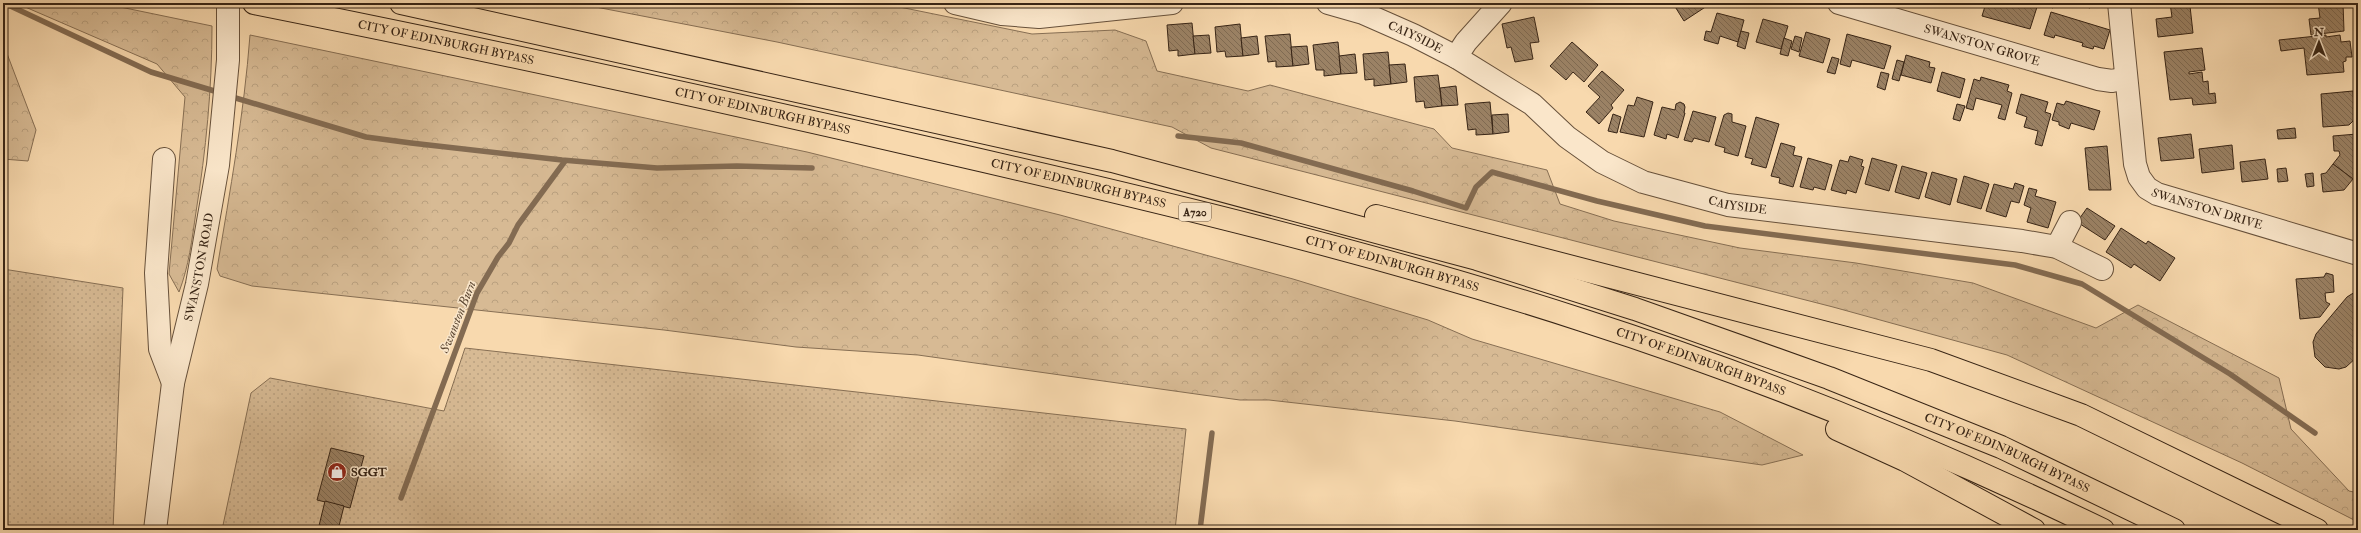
<svg xmlns="http://www.w3.org/2000/svg" width="2361" height="533" font-family="'IM FELL Double Pica',serif">
<style>
.grass{fill:url(#grass-dots);stroke:#876f54}
.forest{fill:url(#forest-crowns);stroke:#876f54}
.lines{fill:none;stroke-linecap:round;stroke-linejoin:round}
.stream{stroke:#836b52;stroke-width:5.5}
.building{fill:url(#building-back-hatch);stroke:#372415}
.minor-casing{stroke:#67513b;stroke-width:24}
.highway-casing{stroke:#372415;stroke-width:24}
.minor{stroke:#fae6ca;stroke-width:22}
.highway{stroke:#f8d9ae;stroke-width:22}
.labels{text-anchor:middle;dominant-baseline:central;stroke-width:3;stroke-linejoin:round;paint-order:stroke}
.shield{fill:#fae6ca;stroke:#725e4b;stroke-width:1}
.shield-label{font-size:11px;font-weight:bold;fill:#372415}
.street-label{font-size:12px;fill:#372415;stroke:#fae6ca}
.poi-label{font-size:12px;font-weight:bold;fill:#372415;stroke:#fae6ca;text-anchor:start}
.water-label{font-size:13px;font-style:italic;fill:#5d4833;stroke:#fae6ca}
</style>
<defs>
<pattern id="grass-dots" width="8" height="8" patternUnits="userSpaceOnUse"><rect width="8" height="8" fill="#d7ba94"/><path d="M2 2h.1M6 6h.1" fill="none" stroke="#b9a07f" stroke-width="1.8" stroke-linecap="round"/></pattern>
<pattern id="forest-crowns" width="20" height="18" patternUnits="userSpaceOnUse"><rect width="20" height="18" fill="#d7ba94"/><path d="M2 6a3 3 0 1 1 6 0M12 15a3 3 0 1 1 6 0" fill="none" stroke="#b9a07f"/></pattern>
<pattern id="building-back-hatch" width="6" height="6" patternUnits="userSpaceOnUse"><rect width="6" height="6" fill="#9b8265"/><path d="M-1 5l2 2M0 0l6 6M5-1l2 2" fill="none" stroke="#7f6a52"/></pattern>
</defs>
<rect width="100%" height="100%" fill="#f8d9ae"/>
<filter id="stains"><feTurbulence type="fractalNoise" baseFrequency=".005" numOctaves="4"/><feColorMatrix values="0 0 0 0 .2 0 0 0 0 .09 0 0 0 0 .02 0 0 0 .5 -.17"/></filter>
<radialGradient id="worn" r=".72"><stop offset=".6" stop-color="#630" stop-opacity="0"/><stop offset="1" stop-color="#630" stop-opacity=".3"/></radialGradient>
<!-- grass -->
<g class="grass">
<path d="M3,269L123,288L113,530H3Z"/>
<path d="M465,348L1186,429L1175,530H222L251,393L270,378L444,411Z"/>
</g>
<!-- forest -->
<g class="forest">
<path d="M16,3H101L212,26C212,89 206,150 196,212C192,239 189,266 179,292L169,274L185,97L157,64Z"/>
<path d="M575,3H880L1032,34L1115,30L1146,41L1157,71L1248,91L1270,85L1434,129L1452,148L1547,170L1560,204L1614,221L1740,248L1856,263L1973,283L2096,328L2138,305L2279,378L2291,429L2349,491L2358,493V522L2242,463L2007,355L1833,307L1211,148L1172,127L777,42Z"/>
<path d="M250,35L807,152L1060,215L1293,279L1428,320L1472,339L1720,412L1803,455L1762,465L1455,421L1269,400H1240L1203,395L918,355L796,347L664,330L252,286L220,276L217,269C230,191 244,114 250,35Z"/>
<path d="M3,43L36,130L28,161L3,159Z"/>
</g>
<g class="lines">
<!-- stream -->
<g class="stream">
<path d="M4,3L151,72L221,93"/>
<path d="M229,96L366,137L411,143L562,160L657,168L737,166L812,168"/>
<path d="M1178,136L1241,143L1413,191L1466,208L1476,187L1492,172L1597,201L1705,226L2015,265L2082,284L2230,374L2315,433"/>
<path d="M401,498L477,293L498,257L509,243L518,225L565,161"/>
<path d="M1200,530L1212,433"/>
</g>
</g>
<!-- building -->
<g class="building">
<path d="M1677,3H1709L1710,4L1684,21L1674,5Z"/>
<path d="M1986,3H2023L2037,7L2030,29L1982,16Z"/>
<path d="M2045,3H2055L2053,8L2045,5Z"/>
<path d="M2081,3H2092L2090,8L2080,5Z"/>
<path d="M2170,3H2198V5L2190,6L2193,33L2158,37L2156,19L2172,17Z"/>
<path d="M2318,3H2343L2344,31L2311,35L2309,19L2320,18Z"/>
<path d="M2051,12L2110,30L2104,49L2094,46L2093,49L2082,46L2083,43L2055,35L2054,38L2044,35Z"/>
<path d="M1717,13L1744,20L1738,42L1720,36L1718,44L1704,40L1706,31L1711,32Z"/>
<path d="M1534,17L1539,42L1530,43L1533,59L1515,62L1511,47L1507,48L1502,24Z"/>
<path d="M1763,19L1788,26L1781,49L1756,42Z"/>
<path d="M1192,23L1195,54L1178,56V50L1169,51L1167,25Z"/>
<path d="M1240,24L1243,56L1226,57L1225,51L1217,52L1215,27Z"/>
<path d="M1741,31L1749,33L1745,49L1737,46Z"/>
<path d="M1806,32L1830,39L1823,63L1799,56Z"/>
<path d="M1290,34L1293,66L1276,67V61L1268,62L1265,36Z"/>
<path d="M1847,34L1891,46L1884,69L1852,60L1850,67L1840,64Z"/>
<path d="M1209,35L1211,53L1195,54L1193,36Z"/>
<path d="M2326,35V37L2340,35L2341,42L2350,41L2352,57H2346V61L2343,62L2344,72L2307,75L2304,48L2281,51L2279,40Z"/>
<path d="M1257,36L1259,54L1243,56L1241,38Z"/>
<path d="M1795,36L1802,38L1799,52L1791,49Z"/>
<path d="M1784,38L1792,41L1788,56L1780,54Z"/>
<path d="M1338,42L1341,74L1324,76V70H1316L1313,45Z"/>
<path d="M1572,42L1598,65L1584,82L1573,72L1566,80L1550,66Z"/>
<path d="M1307,46L1309,64L1293,66L1291,47Z"/>
<path d="M2202,48L2205,70L2189,72V74L2202,72L2203,82L2208,81L2209,94L2215,93L2216,103L2193,105L2192,98L2170,100L2164,52Z"/>
<path d="M1388,52L1391,84L1374,86V79L1365,80L1363,54Z"/>
<path d="M1355,54L1357,73L1341,74L1339,56Z"/>
<path d="M1906,55L1930,62L1929,67L1935,68L1931,83L1901,75Z"/>
<path d="M1832,57L1839,59L1835,74L1827,72Z"/>
<path d="M1897,60L1904,62L1899,81L1892,79Z"/>
<path d="M1405,64L1407,82L1391,84L1389,65Z"/>
<path d="M1602,71L1624,90L1611,105L1613,108L1599,124L1586,112L1600,97L1588,86Z"/>
<path d="M1881,72L1889,74L1885,90L1877,87Z"/>
<path d="M1942,72L1965,79L1960,98L1937,91Z"/>
<path d="M1438,75L1442,106L1425,108L1424,101L1416,102L1414,77Z"/>
<path d="M1981,77L2009,85L2007,91L2012,93L2005,120L1998,118L2002,105L1976,98L1973,110L1966,108L1974,79L1980,81Z"/>
<path d="M1456,86L1458,105L1442,106L1440,88Z"/>
<path d="M2353,91L2355,119L2349,125L2323,127L2321,94Z"/>
<path d="M2021,94L2048,102L2045,112L2051,114L2042,146L2035,144L2038,131L2024,127L2027,117L2016,113Z"/>
<path d="M1637,97L1653,102L1644,137L1620,132L1628,105L1634,106Z"/>
<path d="M2066,101L2100,111L2094,130L2071,123L2069,129L2059,125V122L2052,120L2057,103L2064,105Z"/>
<path d="M1490,102L1493,134L1476,135V129L1468,130L1465,104Z"/>
<path d="M1680,102L1684,104L1685,107L1684,113H1685L1678,138L1667,134L1666,139L1654,135L1662,107L1675,110L1676,104Z"/>
<path d="M1957,104L1965,106L1960,121L1953,119Z"/>
<path d="M1693,111L1716,117L1709,142L1694,138L1692,142L1684,140Z"/>
<path d="M1728,113L1732,114V122L1746,126L1738,156L1724,152L1725,148L1715,145L1724,115Z"/>
<path d="M1508,114L1509,132L1493,134L1492,115Z"/>
<path d="M1613,114L1621,117L1617,133L1608,131Z"/>
<path d="M1756,117L1779,124L1766,168L1751,164L1753,159L1745,157Z"/>
<path d="M2295,128L2296,138L2278,139L2277,130Z"/>
<path d="M2191,134L2194,158L2161,161L2158,138Z"/>
<path d="M2357,134L2358,172L2353,179L2333,164L2340,155L2339,151H2334L2333,136Z"/>
<path d="M1781,143L1795,147L1793,155L1802,157L1793,187L1779,183L1780,178L1771,176Z"/>
<path d="M2232,145L2234,169L2202,173L2199,149Z"/>
<path d="M2107,146L2111,190H2089L2085,148Z"/>
<path d="M1850,156L1863,160L1861,166L1864,167L1856,193L1847,190L1846,194L1831,190L1840,160L1848,162Z"/>
<path d="M1808,158L1832,165L1825,190L1814,187L1813,190L1800,187Z"/>
<path d="M1872,158L1897,165L1889,191L1865,184Z"/>
<path d="M2265,159L2268,179L2242,182L2240,162Z"/>
<path d="M2333,164L2353,179L2344,190L2323,192L2321,174L2326,173Z"/>
<path d="M1902,166L1927,173L1919,199L1895,192Z"/>
<path d="M2286,168L2288,181L2278,182L2277,169Z"/>
<path d="M1932,172L1957,179L1950,205L1925,197Z"/>
<path d="M2313,173L2314,186L2307,187L2305,174Z"/>
<path d="M1964,176L1989,184L1981,209L1957,202Z"/>
<path d="M2015,183L2024,186L2019,203L2011,201L2006,217L1986,211L1994,184L2013,189Z"/>
<path d="M2029,188L2037,190L2035,196L2056,202L2048,228L2027,222L2031,208L2024,205Z"/>
<path d="M2087,208L2115,226L2105,240L2077,222Z"/>
<path d="M2121,228L2146,244L2148,241L2175,258L2160,281L2134,264L2131,268L2106,252Z"/>
<path d="M2326,273L2333,275L2334,292L2325,293L2326,302L2330,304L2320,317L2300,319L2296,279L2324,277Z"/>
<path d="M2358,290V356L2346,367L2339,369L2325,367L2315,357L2313,342L2316,334L2347,297Z"/>
<path d="M331,448L364,456L350,508L317,500Z"/>
<path d="M325,501L344,506L338,530H318Z"/>
</g>
<g class="lines">
<defs>
<g id="minor">
<path d="M955,3L1002,14L1039,17L1172,3"/>
<path id="s1" d="M1328,3L1363,13L1413,35L1456,57L1532,104L1567,137L1602,162L1643,182L1728,205L2022,241L2057,247L2102,269"/>
<path id="s2" d="M1839,3L2098,79L2112,81L2126,78"/>
<path id="s3" d="M2119,3L2135,164L2139,177L2147,188L2157,194L2358,254"/>
<path d="M1456,57L1466,42L1501,3"/>
<path d="M164,159L156,273L160,349L173,383"/>
<path d="M2057,247L2070,222"/>
<path id="s4" d="M155,530L173,383L197,284L218,165L228,60V3"/>
</g>
<g id="highway">
<path id="s5" d="M254,3C485,49 715,99 945,152C1159,201 1373,252 1582,320C1760,377 1935,449 2103,530"/>
<path id="s6" d="M401,3L1112,161L1477,259L1635,309L1829,378L2001,447L2174,530"/>
<path d="M1376,216L1931,360L2081,415L2317,530"/>
<path d="M1837,429L1905,460L2034,530"/>
</g>
</defs>
<!-- minor casing -->
<use href="#minor" class="minor-casing"/>
<!-- highway casing -->
<use href="#highway" class="highway-casing"/>
<!-- minor -->
<use href="#minor" class="minor"/>
<!-- highway -->
<use href="#highway" class="highway"/>
</g>
<!-- icons -->
<defs>
<symbol id="shop-disc" viewBox="-11 -11 22 22"><circle r="9.5" fill="#8f2418" stroke="#fae6ca"/><path d="M-5-2.5h2.3a2.7 3.5 0 0 1 5.4 0H5L5.5 6h-11ZM-1.5-2.5h3a1.5 2.3 0 0 0-3 0Z" fill="#fff"/></symbol>
</defs>
<g fill-rule="evenodd">
<use href="#shop-disc" x="326" y="461" width="22" height="22"/>
</g>
<g class="labels">
<!-- shield labels -->
<rect class="shield" x="1179" y="203" width="32" height="18" rx="3"/>
<g class="shield-label">
<text x="1195" y="212">A720</text>
</g>
<!-- street labels -->
<g class="street-label">
<text stroke="none"><textPath href="#s1" startOffset="94">CAIYSIDE</textPath></text>
<text stroke="none"><textPath href="#s5" startOffset="196">CITY OF EDINBURGH BYPASS</textPath></text>
<text stroke="none"><textPath href="#s2" startOffset="149">SWANSTON GROVE</textPath></text>
<text stroke="none"><textPath href="#s5" startOffset="520">CITY OF EDINBURGH BYPASS</textPath></text>
<text stroke="none"><textPath href="#s5" startOffset="844">CITY OF EDINBURGH BYPASS</textPath></text>
<text stroke="none"><textPath href="#s1" startOffset="463">CAIYSIDE</textPath></text>
<text stroke="none"><textPath href="#s3" startOffset="253">SWANSTON DRIVE</textPath></text>
<text stroke="none"><textPath href="#s5" startOffset="1168">CITY OF EDINBURGH BYPASS</textPath></text>
<text stroke="none"><textPath href="#s4" startOffset="267">SWANSTON ROAD</textPath></text>
<text stroke="none"><textPath href="#s5" startOffset="1492">CITY OF EDINBURGH BYPASS</textPath></text>
<text stroke="none"><textPath href="#s6" startOffset="1671">CITY OF EDINBURGH BYPASS</textPath></text>
</g>
<!-- poi labels -->
<g class="poi-label">
<text x="351" y="472">SGGT</text>
</g>
<!-- water labels -->
<g class="water-label">
<text transform="translate(458 317) rotate(-68)">Swanston Burn</text>
</g>
</g>
<!-- margin -->
<rect width="2361" height="533" fill="none" stroke="#f8d9ae" stroke-width="16"/>
<rect x="4" y="4" width="2353" height="525" fill="none" stroke="#372415" stroke-width="2"/>
<rect x="8" y="8" width="2345" height="517" fill="none" stroke="#372415"/>
<!-- north arrow -->
<g transform="translate(2319 42)" stroke="#fae6ca" stroke-width="3" paint-order="stroke">
<path d="M0-3L7 15L0 10L-7 15Z" fill="#372415"/>
<text y="-6" font-size="11" font-weight="bold" text-anchor="middle" fill="#372415">N</text>
</g>
<rect width="100%" height="100%" filter="url(#stains)"/>
<rect width="100%" height="100%" fill="url(#worn)"/>
</svg>
